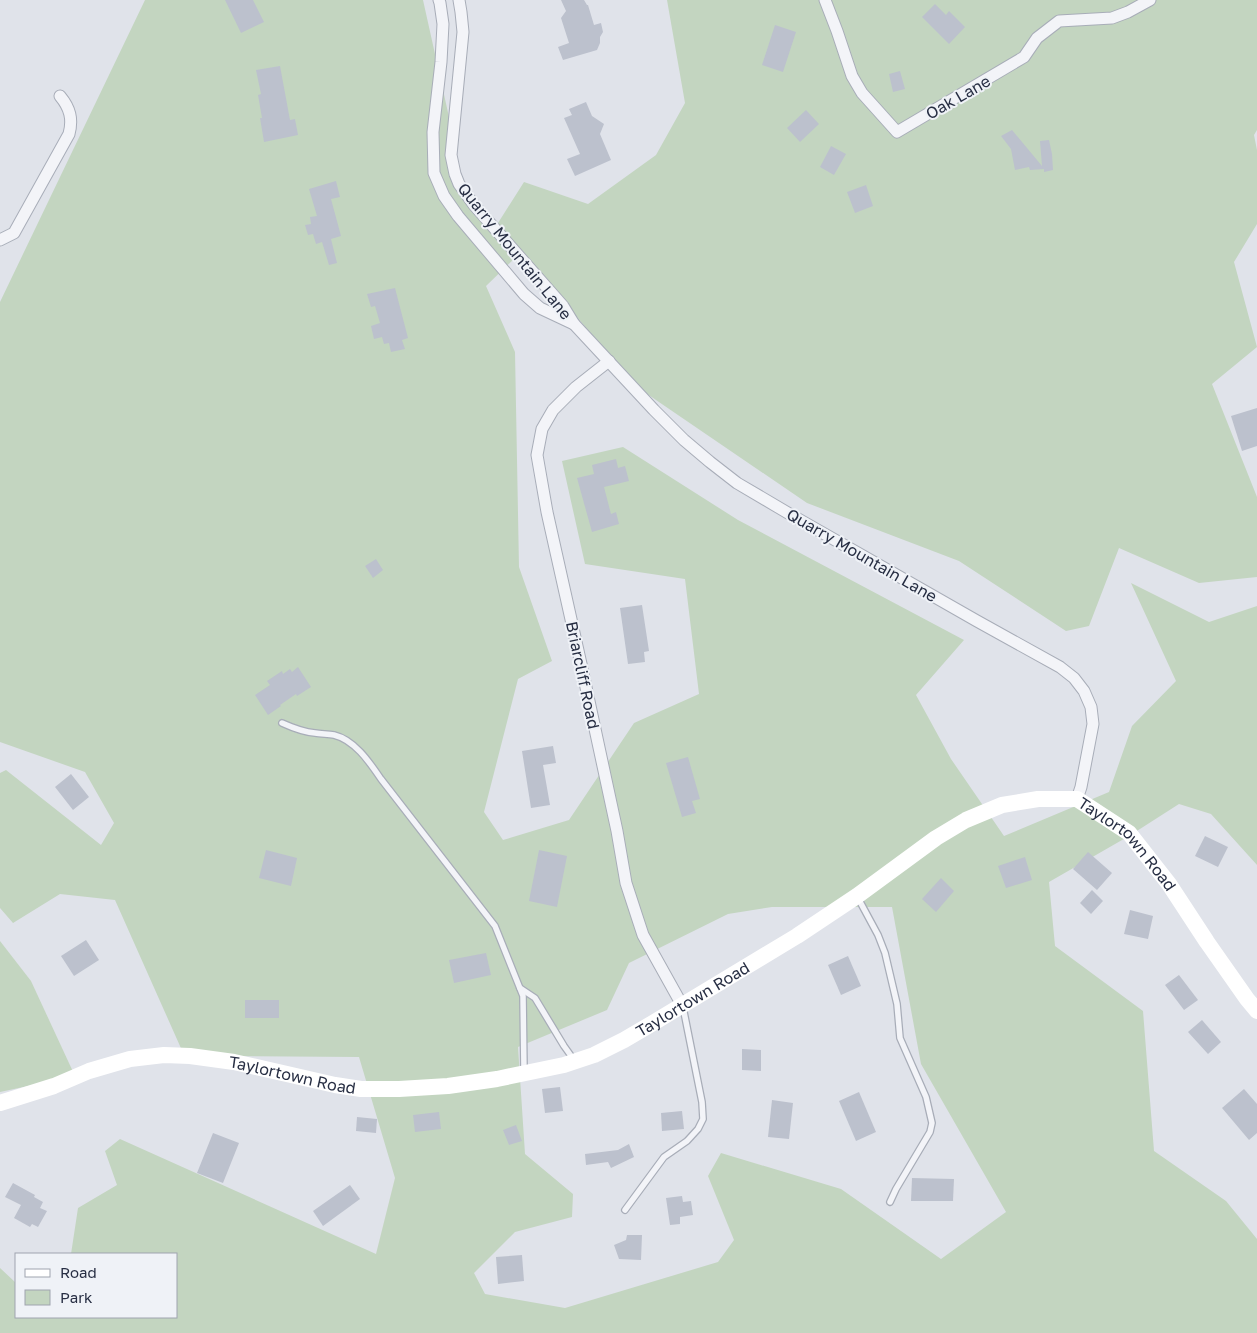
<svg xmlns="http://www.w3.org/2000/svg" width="1257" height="1333" font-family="'Golos Text',sans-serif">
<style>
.green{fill:#c3d5c0;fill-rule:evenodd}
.building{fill:#bcc1cd}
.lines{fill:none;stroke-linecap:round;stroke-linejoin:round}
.lane-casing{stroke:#a8adb8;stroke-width:8}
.street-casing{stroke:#a8adb8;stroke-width:13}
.lane{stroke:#f3f4f8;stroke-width:5.5}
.street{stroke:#f3f4f8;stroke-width:11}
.secondary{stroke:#fff;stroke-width:16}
.labels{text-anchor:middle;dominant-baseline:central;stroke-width:4;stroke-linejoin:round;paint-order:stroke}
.street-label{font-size:16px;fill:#272e43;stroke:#eff2f7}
</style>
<rect width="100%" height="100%" fill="#e0e3ea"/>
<!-- green -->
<g class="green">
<path d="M145,0H423L453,135L452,184L514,259L486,286L515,352L519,567L552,661L518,679L484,812L503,840L569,820L634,723L699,694L685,579L585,564L562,461L623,447L738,520L964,640L916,695L951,759L1004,836L1109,792L1132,726L1176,681L1131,583L1209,622L1257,606V865L1211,814L1179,804L1129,836L1049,882L1055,946L1143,1011L1154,1151L1226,1201L1257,1239V1333H0V1268L15,1282H16V1317H176V1254H71L78,1208L117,1185L105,1151L120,1139L376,1254L395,1178L359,1057L217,1056L184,1055L115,900L60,894L13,923L0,908V773L6,770L101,845L114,823L85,772L0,742V302ZM772,907H892L921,1064L1006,1212L941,1259L841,1189L721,1153L708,1176L734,1240L718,1262L565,1308L485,1294L474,1273L515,1232L572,1217L573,1194L525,1154L518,1047L607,1010L629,963L728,914Z"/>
<path d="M667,0H1257V130L1254,135L1257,150V224L1234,262L1257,347L1212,384L1257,497V577L1199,583L1119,548L1089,626L1066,631L959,561L807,503L634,385L498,223L524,182L588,204L656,155L685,103Z"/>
<path d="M0,941L31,981L75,1076L0,1092Z"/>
</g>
<!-- building -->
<g class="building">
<path d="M225,0H253L264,22L241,33Z"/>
<path d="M561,0H584L587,5H588L594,25L601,23L603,32L600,37V43L597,50L563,60L558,47L569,43L561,18L566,11Z"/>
<path d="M935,4L946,15L949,11L965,27L949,44L922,17Z"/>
<path d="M775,25L796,32L783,72L762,65Z"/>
<path d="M280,66L290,120L295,119L298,135L264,142L260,118H262L258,95L261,94L256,70Z"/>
<path d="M900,71L905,89L893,92L889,74Z"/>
<path d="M586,102L592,116L604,124L600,134L611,160L575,176L567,159L580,154L564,118L572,115L569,109Z"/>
<path d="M806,110L819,124L800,142L787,128Z"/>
<path d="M1012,130L1042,166L1040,141L1049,140L1052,154L1053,170L1044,172V169L1030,170L1029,167L1015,170L1011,149L1001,136Z"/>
<path d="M831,146L846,154L834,175L820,167Z"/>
<path d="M336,181L340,197L331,199L341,236L331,239L337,263L329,265L322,242L316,244L313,234L308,235L305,225L311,224L310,217L317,216L309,189Z"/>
<path d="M866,185L873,206L855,213L847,192Z"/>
<path d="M395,288L408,338L402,340L405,349L391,352L389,343L384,344L382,337L374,339L371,326L380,323L375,306L371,307L367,294Z"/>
<path d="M1257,408V446L1242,451L1231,416Z"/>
<path d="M616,459L618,468L625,466L629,481L604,487L611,514L616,512L619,524L592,532L577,478L594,474L592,465Z"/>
<path d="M376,559L383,570L373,578L365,566Z"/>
<path d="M642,605L649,651L644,652L645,662L628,664L620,608Z"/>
<path d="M298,667L311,687L297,696L296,694L280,705L281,706L268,715L255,695L270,685L267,681L282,671L283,674L290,669L292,672Z"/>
<path d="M553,746L556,763L543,765L550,805L531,808L522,751Z"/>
<path d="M688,757L700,799L692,801L696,813L682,817L666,763Z"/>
<path d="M71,774L89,797L73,810L55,787Z"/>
<path d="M1205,836L1228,847L1218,867L1195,856Z"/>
<path d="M266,850L297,858L291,886L259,878Z"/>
<path d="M539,850L567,856L557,907L529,901Z"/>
<path d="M1088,852L1112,873L1097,890L1073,869Z"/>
<path d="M1025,857L1032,880L1006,888L998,866Z"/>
<path d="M941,878L954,891L936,912L922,899Z"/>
<path d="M1092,890L1103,901L1091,914L1080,903Z"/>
<path d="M1130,910L1153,916L1148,939L1124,934Z"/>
<path d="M86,940L99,960L74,976L61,956Z"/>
<path d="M486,953L491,975L454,983L449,960Z"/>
<path d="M848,956L861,986L841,995L828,965Z"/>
<path d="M1179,975L1198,1000L1184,1010L1165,985Z"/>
<rect x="245" y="1000" width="34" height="18"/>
<path d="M1202,1020L1221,1042L1208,1054L1188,1032Z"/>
<path d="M742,1049L761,1050V1071L742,1070Z"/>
<path d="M560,1087L563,1111L545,1113L542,1089Z"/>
<path d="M1244,1089L1257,1104V1133L1249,1140L1222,1108Z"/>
<path d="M859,1092L876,1132L856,1141L839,1101Z"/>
<path d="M772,1100L793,1103L789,1139L768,1137Z"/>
<path d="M682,1111L684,1129L662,1131L661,1113Z"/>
<path d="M439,1112L441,1129L415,1132L413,1115Z"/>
<path d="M357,1117L377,1119L376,1133L356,1131Z"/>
<path d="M516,1125L522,1141L509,1145L503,1130Z"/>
<path d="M213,1133L239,1143L223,1183L197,1173Z"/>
<path d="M629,1144L634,1157L611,1168L608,1162L586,1165L585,1154L618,1150Z"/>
<path d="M912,1178L954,1179L953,1201H911Z"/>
<path d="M13,1183L35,1195L34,1197L43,1202L40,1208L47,1211L38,1227L32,1224L30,1227L14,1218L21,1205L5,1197Z"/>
<path d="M350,1185L360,1199L323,1226L313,1211Z"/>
<path d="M682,1196L683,1202L691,1201L693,1215L680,1217V1224L670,1225L666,1198Z"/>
<path d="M627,1235H642L641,1260L619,1259L614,1245L626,1240Z"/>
<path d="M522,1255L524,1281L498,1284L496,1257Z"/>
</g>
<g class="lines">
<defs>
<g id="lane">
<path d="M282,723C293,728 303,732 315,733C321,734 328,734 334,735C355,740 370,763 381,779L495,926L523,996L524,1071"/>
<path d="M858,898L878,935L885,953L897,1004L900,1038L926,1097L932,1123L930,1132L896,1189L890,1202"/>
<path d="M520,988L535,998L564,1046L574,1060"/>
<path d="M625,1210L664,1157L687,1141L698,1129L703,1119L702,1102L683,1007"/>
</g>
<g id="street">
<path d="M439,0L440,3L443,24L441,62L433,132L434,173L444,196L458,216L524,294L540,308L574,324"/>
<path d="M459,0L461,12L463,32L451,155L455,174L459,184L474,205L563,306L574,324L654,410L684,440L710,462L737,483L793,516L977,621L1060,667L1074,678L1084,691L1091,707L1093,724L1081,787L1077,799"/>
<path d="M825,0L837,31L852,76L862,93L897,132L1024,57L1037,38L1059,21L1112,18L1128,12L1150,0"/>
<path d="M0,240L14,233L69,134C73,119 70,108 60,96"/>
<path d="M609,361L576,387L553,410L542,429L537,455L547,512L581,664L617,831L626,883L643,935L682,1005"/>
</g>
</defs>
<!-- lane casing -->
<use href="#lane" class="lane-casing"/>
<!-- street casing -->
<use href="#street" class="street-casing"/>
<!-- lane -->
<use href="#lane" class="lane"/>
<!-- street -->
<use href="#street" class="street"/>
<!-- secondary -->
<path class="secondary" id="s1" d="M0,1103L54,1086L89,1071L130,1059L164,1055L190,1056L234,1062L335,1085L361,1089H399L448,1086L497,1079L564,1065L594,1055L624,1040L653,1023L797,936L857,896L936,838L966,820L1002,805L1038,799H1077L1129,833L1169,884L1207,942L1247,999L1257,1011"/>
</g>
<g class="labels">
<!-- street labels -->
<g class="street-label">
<text transform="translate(958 97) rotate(-30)">Oak Lane</text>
<text transform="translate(515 251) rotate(51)">Quarry Mountain Lane</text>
<text transform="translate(862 555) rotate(30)">Quarry Mountain Lane</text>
<text transform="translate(583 675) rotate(78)">Briarcliff Road</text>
<text stroke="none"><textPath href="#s1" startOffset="1232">Taylortown Road</textPath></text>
<text stroke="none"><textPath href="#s1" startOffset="722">Taylortown Road</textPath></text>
<text stroke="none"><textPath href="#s1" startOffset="302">Taylortown Road</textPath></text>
</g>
</g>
<!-- legend -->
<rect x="15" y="1253" width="162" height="65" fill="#eff2f7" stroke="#9fa4af"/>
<rect x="25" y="1269" width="25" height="8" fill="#ffffff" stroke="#9fa4af"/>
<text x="60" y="1278" font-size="15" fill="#272e43">Road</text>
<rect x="25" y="1290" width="25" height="15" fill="#c3d5c0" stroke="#9fa4af"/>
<text x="60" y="1303" font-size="15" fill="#272e43">Park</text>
</svg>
